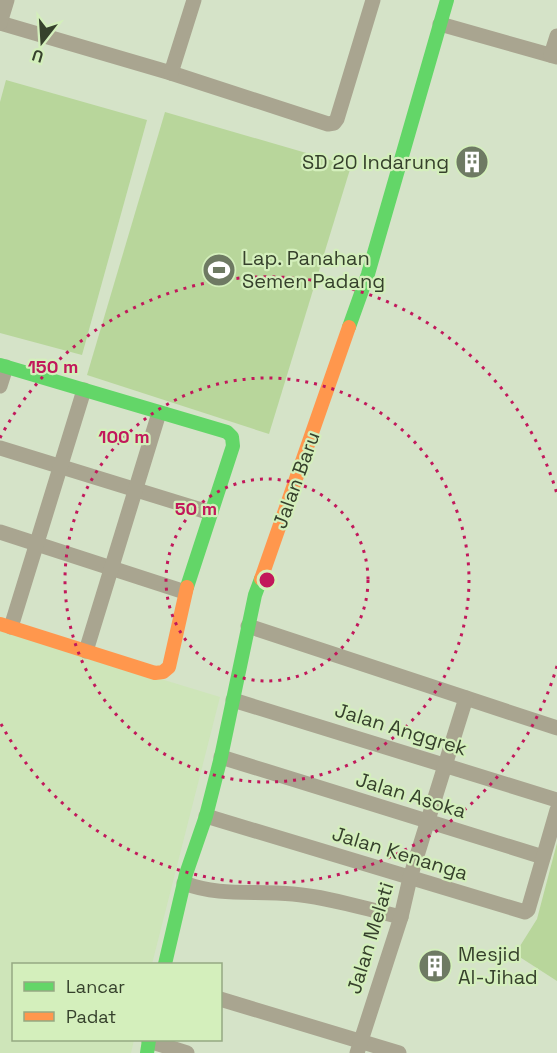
<svg xmlns="http://www.w3.org/2000/svg" width="557" height="1053" font-family="'Space Grotesk',sans-serif">
<style>
.built{fill:#cee5b9}
.green{fill:#b8d69b}
.lines{fill:none;stroke-linecap:round;stroke-linejoin:round}
.street{stroke:#a9a590;stroke-width:15}
.fast{stroke:#63d668;stroke-width:14}
.slow{stroke:#ff974d;stroke-width:14}
.ring{fill:none;stroke:#c2185b;stroke-width:3;stroke-dasharray:3 6}
.labels{text-anchor:middle;dominant-baseline:central;stroke-width:4.5;stroke-linejoin:round;paint-order:stroke}
.poi-label{font-size:20px;fill:#36412c;stroke:#d4efbc;text-anchor:start}
.street-label{font-size:20px;fill:#36412c;stroke:#d4efbc}
.centre{fill:#c2185b;stroke:#d4efbc;stroke-width:3}
.ring-label{font-size:18px;text-anchor:middle;font-weight:bold;fill:#c2185b;stroke:#d4efbc;stroke-width:4.5;stroke-linejoin:round;paint-order:stroke}
</style>
<rect width="100%" height="100%" fill="#d5e3c8"/>
<!-- built -->
<path class="built" d="M0,630L220,697L152,964H14V1040H134L131,1053H0Z"/>
<!-- green -->
<g class="green">
<path d="M6,80L147,120L82,355L0,333V102Z"/>
<path d="M165,112L351,166L269,434L87,375Z"/>
<path d="M557,843V981L515,954L537,919Z"/>
</g>
<g class="lines">
<!-- street -->
<g class="street">
<path d="M0,23L171,73L328,124L334,123L337,119L373,0"/>
<path d="M0,23L7,0"/>
<path d="M440,24L557,57"/>
<path d="M551,55L557,36"/>
<path d="M171,73L194,0"/>
<path d="M0,386L6,367"/>
<path d="M0,448L211,513"/>
<path d="M0,532L185,592"/>
<path d="M248,626L557,728"/>
<path d="M11,627L84,390"/>
<path d="M86,651L159,413"/>
<path d="M233,700L557,800"/>
<path d="M221,757L543,857"/>
<path d="M206,816L525,912L528,910L557,810"/>
<path d="M184,883C220,897 255,890 293,894C329,897 365,909 401,917"/>
<path d="M220,999L399,1053"/>
<path d="M149,1041L187,1053"/>
<path d="M357,1053L401,917L410,878L466,698"/>
</g>
<!-- fast -->
<g class="fast">
<path d="M349,327L368,274L447,0"/>
<path d="M0,365L227,432L232,437L233,446L187,587"/>
<path d="M165,964L186,874L206,816L221,757L255,595L261,579"/>
<path d="M147,1053L149,1040"/>
</g>
<!-- slow -->
<g class="slow">
<path d="M261,579L349,327"/>
<path d="M0,624L155,673L163,672L169,667L187,587"/>
</g>
</g>
<!-- distance rings -->
<g class="ring">
<circle cx="267" cy="580" r="101"/>
<circle cx="267" cy="580" r="202"/>
<path d="M557 666A302 302 0 0 1 0 722M0 438A302 302 0 0 1 557 494"/>
</g>
<!-- icons -->
<defs>
<symbol id="building-disc" viewBox="-11 -11 22 22"><circle r="9.5" fill="#6e7a63" stroke="#d4efbc"/><path d="M-4-6H4V6H1V3H-1V6H-4ZM-2.5-4.3h1.7v1.8h-1.7ZM.8-4.3h1.7v1.8H.8ZM-2.5-1h1.7V.8h-1.7ZM.8-1h1.7V.8H.8Z" fill="#fff"/></symbol>
<symbol id="stadium-disc" viewBox="-11 -11 22 22"><circle r="9.5" fill="#6e7a63" stroke="#d4efbc"/><path d="M0-5a6.5 5 0 1 0 0 10a6.5 5 0 1 0 0-10ZM-3.5-1.8h7v3.6h-7Z" fill="#fff"/></symbol>
</defs>
<g fill-rule="evenodd">
<use href="#building-disc" x="453" y="143" width="38" height="38"/>
<use href="#stadium-disc" x="200" y="251" width="38" height="38"/>
<use href="#building-disc" x="416" y="947" width="38" height="38"/>
</g>
<g class="labels">
<!-- poi labels -->
<g class="poi-label">
<text x="449" y="162" text-anchor="end">SD 20 Indarung</text>
<text x="242" y="258">Lap. Panahan<tspan x="242" dy="23">Semen Padang</tspan></text>
<text x="458" y="954">Mesjid<tspan x="458" dy="23">Al-Jihad</tspan></text>
</g>
<!-- street labels -->
<g class="street-label">
<text transform="translate(296 480) rotate(-70)">Jalan Baru</text>
<text transform="translate(401 729) rotate(17)">Jalan Anggrek</text>
<text transform="translate(411 795) rotate(17)">Jalan Asoka</text>
<text transform="translate(400 853) rotate(17)">Jalan Kenanga</text>
<text transform="translate(370 938) rotate(-73)">Jalan Melati</text>
</g>
</g>
<circle cx="267" cy="580" r="9" class="centre"/>
<g class="ring-label">
<text x="53" y="373">150 m</text>
<text x="124" y="443">100 m</text>
<text x="196" y="515">50 m</text>
</g>
<!-- legend -->
<rect x="12" y="963" width="210" height="78" fill="#d4efbc" stroke="#95a982" stroke-width="1.5"/>
<rect x="24" y="982" width="30" height="9" fill="#63d668" stroke="#95a982" stroke-width="1.5"/>
<text x="66" y="993" font-size="18" fill="#36412c">Lancar</text>
<rect x="24" y="1012" width="30" height="9" fill="#ff974d" stroke="#95a982" stroke-width="1.5"/>
<text x="66" y="1023" font-size="18" fill="#36412c">Padat</text>
<!-- north arrow -->
<g transform="translate(42 42) rotate(197)" stroke="#d4efbc" stroke-width="4.5" paint-order="stroke">
<path d="M0-4.5L10 22L0 15L-10 22Z" fill="#36412c"/>
<text y="-9" font-size="16" font-weight="bold" text-anchor="middle" fill="#36412c">U</text>
</g>
</svg>
